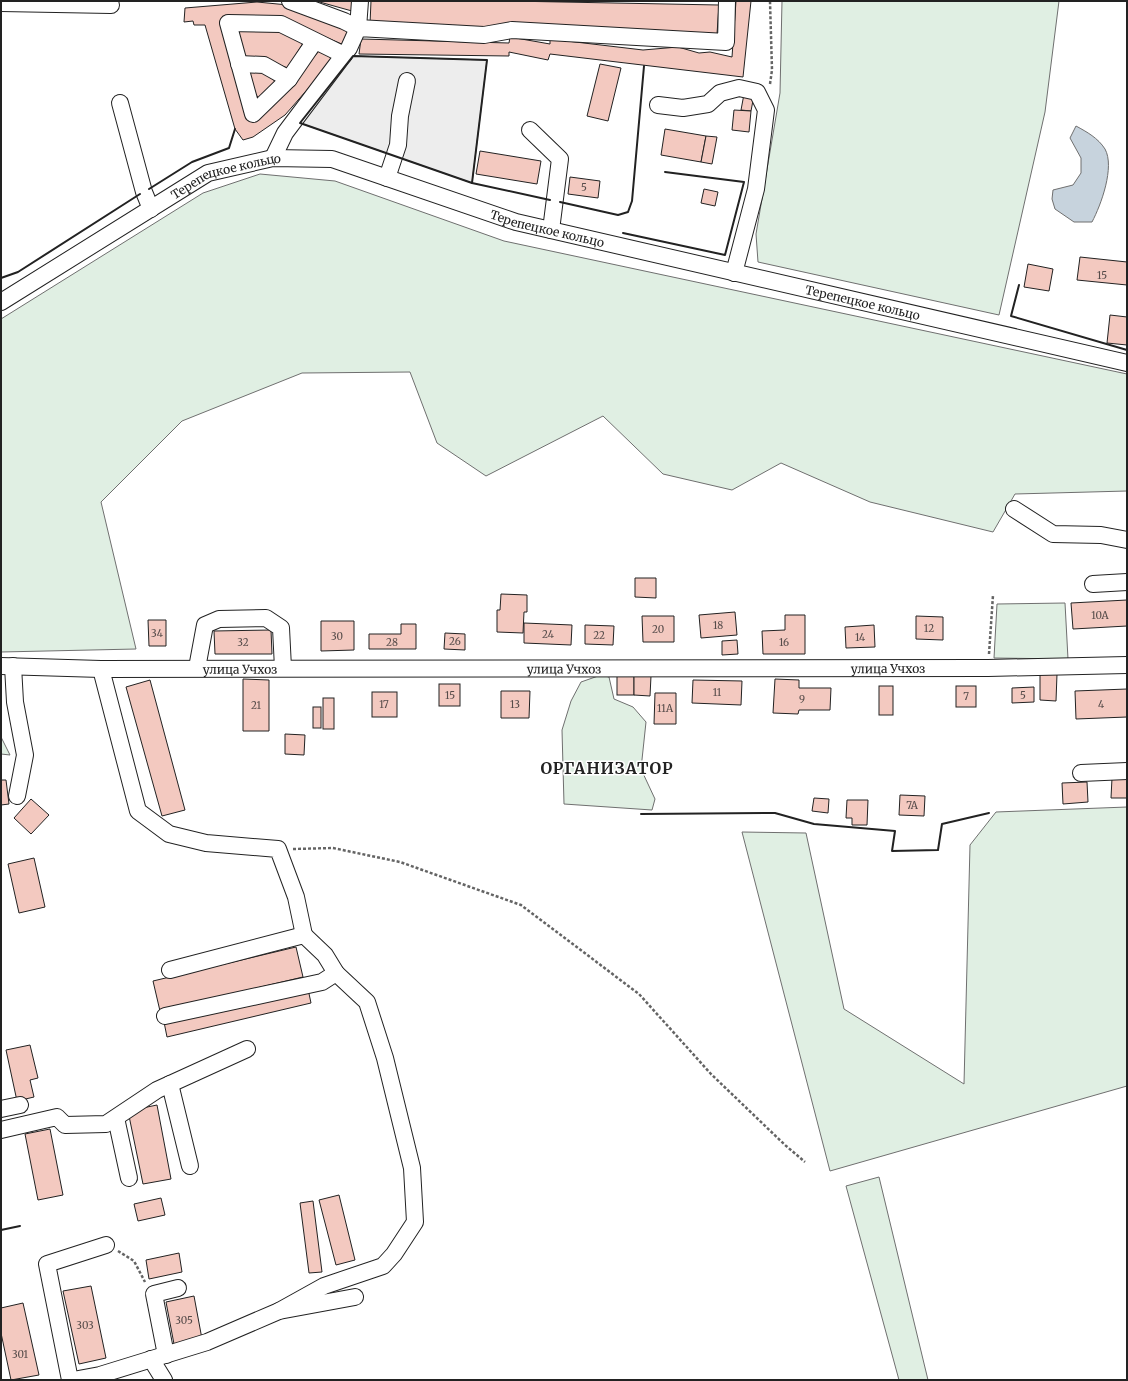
<svg xmlns="http://www.w3.org/2000/svg" width="1128" height="1381" font-family="Merriweather,serif">
<style>
.green{fill:#e0efe3;stroke:#6f6f6f}
.parking{fill:#ededed;stroke:#6f6f6f}
.water{fill:#c7d3dd;stroke:#6f6f6f}
.building{fill:#f3c9c0;stroke:#222}
.lines{fill:none;stroke-linecap:round;stroke-linejoin:round}
.minor-casing{stroke:#222;stroke-width:18}
.path{stroke:#646464;stroke-width:2.5;stroke-dasharray:3 2;stroke-linecap:butt}
.minor{stroke:#fff;stroke-width:16}
.wall{stroke:#222;stroke-width:2}
.labels{text-anchor:middle;dominant-baseline:central;stroke-width:3;stroke-linejoin:round;paint-order:stroke}
.number-label{font-size:10px;fill:#564c4a}
.street-label{font-size:12px;fill:#222;stroke:#fff}
.district-label{font-size:16px;font-weight:bold;letter-spacing:1px;fill:#222;stroke:#fff}
</style>
<rect width="100%" height="100%" fill="#fff"/>
<!-- green -->
<g class="green">
<path d="M782,1H1059L1045,112L999,315L758,262L756,234L780,93Z"/>
<path d="M260,174L335,181L504,241L1127,374V491L1015,494L993,532L870,502L781,463L732,490L663,474L603,416L486,476L437,443L410,372L302,373L182,421L101,502L136,649L1,652V319L203,193Z"/>
<path d="M1065,603L1068,659L994,658L997,604Z"/>
<path d="M601,675L609,677L614,699L633,707L646,722L641,769L655,799L652,810L564,804L562,730L571,701L581,682Z"/>
<path d="M1,737L10,755L1,754Z"/>
<path d="M1127,807V1086L830,1171L742,832L806,833L844,1009L964,1084L970,845L996,812Z"/>
<path d="M879,1177L928,1380H899L846,1186Z"/>
</g>
<!-- parking -->
<path class="parking" d="M353,56L487,60L472,183L300,123Z"/>
<!-- water -->
<path class="water" d="M1076,126C1087,132 1098,138 1105,149C1115,167 1101,205 1092,222H1074L1055,209L1052,199L1053,190L1073,185L1081,173V158L1070,138Z"/>
<!-- building -->
<g class="building">
<path d="M316,1H352V11Z"/>
<path d="M371,1H509L719,5L717,34L477,30L370,24Z"/>
<path d="M736,1H751L743,77L550,54L548,60L509,52V56L359,54L361,39L509,43L510,37L550,44V39L643,50L678,47L699,53L710,52L732,57Z"/>
<path d="M257,2L288,5L348,30L344,45L283,19L222,20L245,115L253,122L275,101L319,51L334,59L285,115L253,137L243,140L235,129L205,25H194L193,21L184,22L185,8Z"/>
<path d="M237,29L279,31L303,43L288,68L268,61L244,57Z"/>
<path d="M600,64L621,68L608,121L587,116Z"/>
<path d="M246,70L262,72L278,83L260,100L251,88Z"/>
<path d="M744,94L754,95L751,111L741,110Z"/>
<path d="M734,110L751,111L749,132L732,130Z"/>
<path d="M665,129L706,136L701,162L661,155Z"/>
<path d="M706,136L717,137L712,164L701,162Z"/>
<path d="M480,151L541,161L537,184L476,174Z"/>
<path d="M570,177L600,181L598,198L568,194Z"/>
<path d="M704,189L718,192L715,206L701,203Z"/>
<path d="M1080,257L1127,262V285L1077,280Z"/>
<path d="M1028,264L1053,269L1049,291L1024,287Z"/>
<path d="M1110,315L1127,317V345L1107,343Z"/>
<path d="M635,578H656V598L635,597Z"/>
<path d="M501,594L527,595V612H524L523,633L497,632V610H500Z"/>
<path d="M1127,600V626L1073,629L1071,603Z"/>
<path d="M735,612L737,635L701,638L699,615Z"/>
<path d="M785,615H805V654H763L762,631L785,630Z"/>
<path d="M642,616H674V642H643Z"/>
<path d="M916,616L943,617V640L916,639Z"/>
<path d="M148,620H166V646H149Z"/>
<path d="M321,621H354V650L321,651Z"/>
<path d="M524,623L572,625L571,645L524,643Z"/>
<path d="M401,624H416V649H369V634H401Z"/>
<path d="M585,625L614,626L613,645L585,644Z"/>
<path d="M874,625L875,647L846,648L845,627Z"/>
<path d="M271,630L272,654H215L214,631Z"/>
<path d="M445,633L465,634V650L444,649Z"/>
<path d="M737,640L738,654L722,655V641Z"/>
<path d="M1040,674H1057L1056,701L1040,700Z"/>
<rect x="617" y="676" width="17" height="19"/>
<path d="M634,676H651L650,696L634,695Z"/>
<path d="M243,679L269,680V731H243Z"/>
<path d="M775,679L799,680V688H831L830,710H799L798,714L773,713Z"/>
<path d="M150,680L185,810L162,816L126,687Z"/>
<path d="M693,680L742,681L741,705L692,703Z"/>
<rect x="439" y="684" width="21" height="22"/>
<rect x="879" y="686" width="14" height="29"/>
<rect x="956" y="686" width="20" height="21"/>
<path d="M1034,687V702L1012,703V688Z"/>
<path d="M1127,689V717L1076,719L1075,691Z"/>
<path d="M501,691H530L529,718H501Z"/>
<rect x="372" y="692" width="25" height="25"/>
<path d="M655,693H676V724H654Z"/>
<rect x="323" y="698" width="11" height="31"/>
<rect x="313" y="707" width="8" height="21"/>
<path d="M285,734L305,735L304,755L285,754Z"/>
<path d="M1112,778L1127,779V798H1111Z"/>
<path d="M1,780H6L9,804L1,805Z"/>
<path d="M1087,782L1088,802L1063,804L1062,783Z"/>
<path d="M900,795L925,796L924,816L899,815Z"/>
<path d="M814,798L829,799L828,813L812,811Z"/>
<path d="M31,799L49,815L31,834L14,818Z"/>
<path d="M847,800H868L867,825H852V818H846Z"/>
<path d="M34,858L45,907L19,913L8,864Z"/>
<path d="M296,947L303,977L160,1011L153,981Z"/>
<path d="M308,989L311,1003L167,1037L164,1022Z"/>
<path d="M30,1045L38,1078L30,1080L34,1097L17,1101L6,1050Z"/>
<path d="M157,1105L171,1179L143,1184L128,1111Z"/>
<path d="M50,1129L63,1195L38,1200L25,1134Z"/>
<path d="M339,1195L355,1260L336,1265L319,1200Z"/>
<path d="M161,1198L165,1215L138,1221L134,1204Z"/>
<path d="M313,1201L322,1272L309,1273L300,1203Z"/>
<path d="M179,1253L182,1272L149,1279L146,1260Z"/>
<path d="M91,1286L106,1358L79,1364L63,1291Z"/>
<path d="M194,1296L202,1339L174,1344L166,1302Z"/>
<path d="M23,1303L39,1375L11,1380L1,1333V1308Z"/>
</g>
<g class="lines">
<defs>
<g id="minor">
<path d="M290,1L344,21L358,28L360,1"/>
<path d="M1,3L111,5"/>
<path d="M315,41L289,79L253,114L228,23L281,24L344,55"/>
<path d="M239,64L264,65L289,79"/>
<path d="M120,103L144,192L151,209"/>
<path d="M658,105L683,108L708,104L720,93L739,88L757,92L766,110L756,189L734,273"/>
<path d="M530,130L560,159L551,230"/>
<path d="M273,158L285,133L349,48L358,28L484,35L512,30L726,42L727,1"/>
<path d="M387,178L398,145L400,116L407,81"/>
<path id="s1" d="M1,302L208,173L273,158L332,159L516,222L1127,363"/>
<path d="M1014,509L1053,534L1101,535L1127,540"/>
<path d="M1093,584L1127,582"/>
<path id="s2" d="M1,666L101,669L988,668L1127,665"/>
<path d="M13,666L15,702L25,755L17,796"/>
<path d="M197,668L205,625L219,619L266,618L281,628L283,668"/>
<path d="M101,669L138,811L169,834L206,843L278,849L296,897L304,935"/>
<path d="M1081,773L1127,771"/>
<path d="M165,1016L322,982L336,973L325,955L304,935L170,970"/>
<path d="M170,1084L190,1166"/>
<path d="M1,1109L20,1105"/>
<path d="M116,1118L129,1178"/>
<path d="M1,1130L57,1117L65,1125L106,1124L157,1090L247,1049"/>
<path d="M279,1311L324,1286L383,1266L394,1254L415,1222L412,1168L385,1058L367,1002L336,973"/>
<path d="M166,1355L154,1294L178,1288"/>
<path d="M151,1359L164,1380"/>
<path d="M70,1380L47,1264L106,1245"/>
<path d="M73,1380L100,1375L207,1342L279,1311L355,1297"/>
</g>
</defs>
<!-- minor casing -->
<use href="#minor" class="minor-casing"/>
<!-- path -->
<g class="path">
<path d="M770,84L772,70L770,1"/>
<path d="M989,654L993,595"/>
<path d="M293,849L333,848L400,862L521,905L639,994L711,1074L785,1145L805,1162"/>
<path d="M118,1251L134,1261L145,1282"/>
</g>
<!-- minor -->
<use href="#minor" class="minor"/>
<!-- wall -->
<g class="wall">
<path d="M353,56L487,60L472,183L300,123Z"/>
<path d="M472,183L550,200"/>
<path d="M149,189L192,162L229,148L235,129"/>
<path d="M560,202L618,215L628,212L632,201L644,66"/>
<path d="M623,233L725,255L744,182L665,172"/>
<path d="M1,278L18,272L140,194"/>
<path d="M1019,285L1011,316L1127,350"/>
<path d="M641,814L775,813L814,824L895,831L892,851L938,850L942,824L989,813"/>
<path d="M1,1230L20,1226"/>
</g>
</g>
<g class="labels">
<!-- number labels -->
<g class="number-label">
<text x="584" y="187">5</text>
<text x="1102" y="275">15</text>
<text x="1100" y="615">10А</text>
<text x="718" y="625">18</text>
<text x="929" y="628">12</text>
<text x="658" y="629">20</text>
<text x="157" y="633">34</text>
<text x="548" y="634">24</text>
<text x="599" y="635">22</text>
<text x="337" y="636">30</text>
<text x="860" y="637">14</text>
<text x="455" y="641">26</text>
<text x="243" y="642">32</text>
<text x="392" y="642">28</text>
<text x="784" y="642">16</text>
<text x="717" y="692">11</text>
<text x="450" y="695">15</text>
<text x="1023" y="695">5</text>
<text x="966" y="696">7</text>
<text x="802" y="699">9</text>
<text x="384" y="704">17</text>
<text x="515" y="704">13</text>
<text x="1101" y="704">4</text>
<text x="256" y="705">21</text>
<text x="665" y="708">11А</text>
<text x="912" y="805">7А</text>
<text x="184" y="1320">305</text>
<text x="85" y="1325">303</text>
<text x="20" y="1354">301</text>
</g>
<!-- street labels -->
<g class="street-label">
<text stroke="none"><textPath href="#s1" startOffset="260">Терепецкое кольцо</textPath></text>
<text stroke="none"><textPath href="#s1" startOffset="596">Терепецкое кольцо</textPath></text>
<text stroke="none"><textPath href="#s1" startOffset="920">Терепецкое кольцо</textPath></text>
<text stroke="none"><textPath href="#s2" startOffset="239">улица Учхоз</textPath></text>
<text stroke="none"><textPath href="#s2" startOffset="563">улица Учхоз</textPath></text>
<text stroke="none"><textPath href="#s2" startOffset="887">улица Учхоз</textPath></text>
</g>
<!-- district labels -->
<g class="district-label">
<text x="607" y="768">ОРГАНИЗАТОР</text>
</g>
</g>
<!-- border -->
<rect width="1128" height="1381" fill="none" stroke="#222222" stroke-width="4"/>
</svg>
